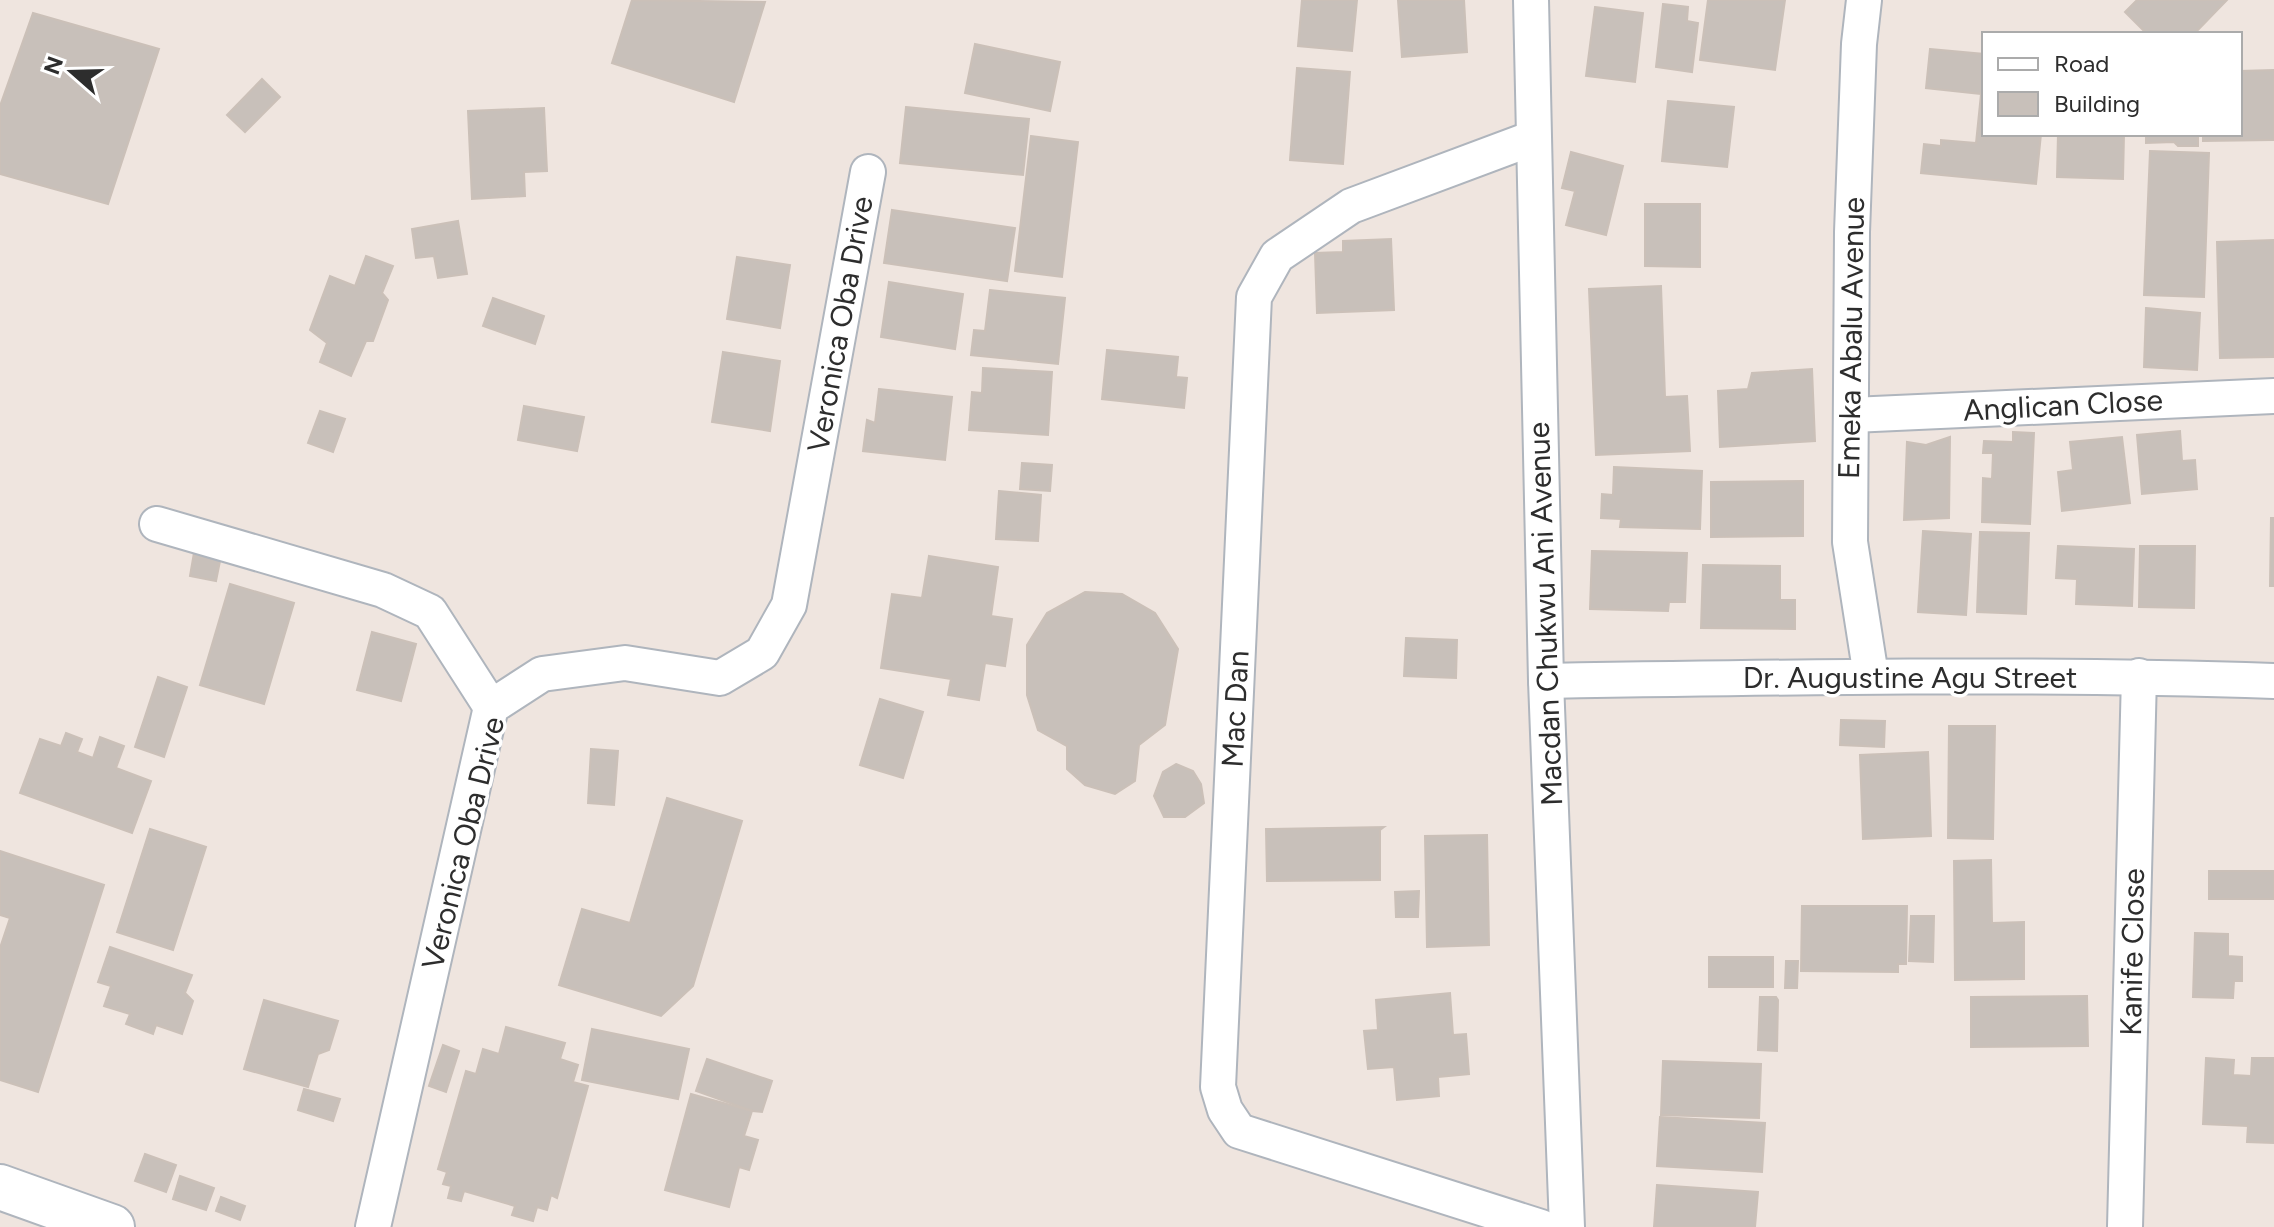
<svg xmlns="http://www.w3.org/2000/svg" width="2274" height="1227" font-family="Figtree,sans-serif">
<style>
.building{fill:#c8c0ba;stroke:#cbc0b8;stroke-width:2}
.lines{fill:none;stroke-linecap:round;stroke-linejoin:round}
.street-casing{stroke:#afb5bd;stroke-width:38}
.secondary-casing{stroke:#afb5bd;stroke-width:48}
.street{stroke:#fff;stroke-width:34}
.secondary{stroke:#fff;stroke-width:44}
.labels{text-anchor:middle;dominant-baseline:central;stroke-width:7;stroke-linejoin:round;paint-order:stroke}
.street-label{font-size:30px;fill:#2d2d2d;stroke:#fff}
</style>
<rect width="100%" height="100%" fill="#efe5df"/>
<!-- building -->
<g class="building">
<path d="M632,0L765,2L734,102L612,63Z"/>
<path d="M1302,0H1357L1352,51L1298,46Z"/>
<path d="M1398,0H1464L1467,52L1402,57Z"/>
<path d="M1708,0H1785L1775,70L1700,60Z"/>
<path d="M2137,0H2227L2194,34H2147L2125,12Z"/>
<path d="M1663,4L1688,7L1687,21L1698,23L1692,72L1656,67Z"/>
<path d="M1595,7L1643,13L1635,82L1586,76Z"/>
<path d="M33,13L159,49L108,204L0,174V106Z"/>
<path d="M975,44L1060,62L1050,111L965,93Z"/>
<path d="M1930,49L1984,54V134H2041L2036,184L1921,173L1924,144L1941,146V140L1976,143L1981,94L1926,88Z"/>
<path d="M1297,68L1350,72L1343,164L1290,160Z"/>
<path d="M2274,70V140L2203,141V134H2240V71Z"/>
<path d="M262,79L280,97L245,132L227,115Z"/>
<path d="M1668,101L1734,107L1727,167L1662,161Z"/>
<path d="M906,107L1029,119L1023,175L900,163Z"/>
<path d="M544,108L547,171L524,172L525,196L472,199L468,111Z"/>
<path d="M2058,134H2124L2123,179L2057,177Z"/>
<path d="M2146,134H2198V146H2178L2174,142L2146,143Z"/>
<path d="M1031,136L1078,142L1062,277L1015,271Z"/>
<path d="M2150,151L2209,153L2204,297L2144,295Z"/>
<path d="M1571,152L1623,166L1606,235L1566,225L1575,191L1562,188Z"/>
<path d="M1645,204H1700V267L1645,266Z"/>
<path d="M892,210L1015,228L1007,281L884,263Z"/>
<path d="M458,221L467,274L438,278L434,256L416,258L412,229Z"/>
<path d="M1391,239L1394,310L1317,313L1315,253L1343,252V241Z"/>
<path d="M2274,240V357L2220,358L2217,242Z"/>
<path d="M366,256L393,266L382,293L388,300L373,341H366L351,376L320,362L327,343L310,330L330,276L355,286Z"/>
<path d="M737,257L790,265L780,328L727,319Z"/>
<path d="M889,282L963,294L955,349L881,337Z"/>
<path d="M1661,286L1665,397L1687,396L1690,451L1596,455L1589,289Z"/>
<path d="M990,290L1065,298L1058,364L971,355L974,330L985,331Z"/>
<path d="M493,298L544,316L535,344L483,326Z"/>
<path d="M2146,308L2200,313L2197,370L2144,367Z"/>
<path d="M1107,350L1178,357L1176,377L1187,378L1184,408L1102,399Z"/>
<path d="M723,352L780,361L770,431L712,422Z"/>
<path d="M983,368L1052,372L1048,435L969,430L972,392L982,393Z"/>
<path d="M1812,369L1815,441L1720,447L1718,391L1748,389L1752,373Z"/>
<path d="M879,389L952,397L945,460L863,451L867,420L875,423Z"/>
<path d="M524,406L584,417L577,451L518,440Z"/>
<path d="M320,411L345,419L333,452L308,443Z"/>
<path d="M2180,431L2182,461L2195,460L2197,489L2142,494L2137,435Z"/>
<path d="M2013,432L2034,433L2030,524L1982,522L1983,478L1992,479L1993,453H1983L1984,441L2013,442Z"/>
<path d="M1950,437L1949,518L1904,520L1907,442L1926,445Z"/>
<path d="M2122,437L2130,503L2062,511L2058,472L2073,470L2070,442Z"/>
<path d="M1022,463L1052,465L1050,491L1020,489Z"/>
<path d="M1614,467L1702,471L1700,529L1620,527L1621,519L1601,518L1602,494L1613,495Z"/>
<path d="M1803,481V536L1711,537V482Z"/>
<path d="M999,491L1041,495L1038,541L996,539Z"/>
<path d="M2271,518H2274V586H2270Z"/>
<path d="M1923,531L1971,534L1966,615L1918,612Z"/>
<path d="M1980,532L2029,533L2026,614L1977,612Z"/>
<path d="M2058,546L2134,549L2132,606L2076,604L2077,579L2056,578Z"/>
<path d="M2140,546H2195L2194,608L2139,607Z"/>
<path d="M195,547L222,551L216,581L190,576Z"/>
<path d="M1592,551L1687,553L1685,602H1669L1668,611L1590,609Z"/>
<path d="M929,556L998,567L991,616L1012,619L1005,666L985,663L979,700L948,695L951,679L881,668L892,594L922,598Z"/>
<path d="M1703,565L1780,566V600H1795V629L1701,628Z"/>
<path d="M230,584L294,603L264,704L200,685Z"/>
<path d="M1085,592L1122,594L1155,613L1178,649L1165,725L1139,745L1135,781L1115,794L1085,785L1067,769V746L1038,730L1027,695V645L1047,613Z"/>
<path d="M372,632L416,644L401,701L357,690Z"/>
<path d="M1406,638L1457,640L1456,678L1404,676Z"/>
<path d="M158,677L187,687L164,757L135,747Z"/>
<path d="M880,699L923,712L903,778L860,765Z"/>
<path d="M1841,720L1885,721L1884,747L1840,745Z"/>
<path d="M1949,726H1995L1993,839L1948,838Z"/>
<path d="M66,733L82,739L77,752L93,758L100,737L124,746L116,768L151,781L132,833L20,793L40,739L61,746Z"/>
<path d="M591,749L618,751L614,805L588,803Z"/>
<path d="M1928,752L1931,836L1863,839L1860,755Z"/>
<path d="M1176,764L1193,771L1201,784L1204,803L1185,817H1164L1154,796L1163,772Z"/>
<path d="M667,798L742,821L693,986L661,1016L559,985L582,909L630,923Z"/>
<path d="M1384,827L1380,830V880L1267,881L1266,829Z"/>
<path d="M150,829L206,847L173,950L117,932Z"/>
<path d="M1487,835L1489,945L1427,947L1425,836Z"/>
<path d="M0,851L104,885L38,1092L0,1080V948L10,918L0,915Z"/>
<path d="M1991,860L1992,923L2024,922V979L1955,980L1954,861Z"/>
<rect x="2209" y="871" width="65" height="28"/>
<path d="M1419,891L1418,917H1396L1395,892Z"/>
<path d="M1802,906H1907L1906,964H1898V972L1801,971Z"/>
<path d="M1911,916H1934L1933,962L1909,961Z"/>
<path d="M2195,933L2228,934V956L2242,957V981H2234L2233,998L2193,997Z"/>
<path d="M110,947L192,975L185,993L193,1001L182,1034L156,1025L153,1034L126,1024L130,1014L104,1006L111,986L98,982Z"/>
<rect x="1709" y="957" width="64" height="30"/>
<path d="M1786,961H1798L1797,988H1785Z"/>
<path d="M1450,993L1453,1035L1466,1034L1469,1074L1438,1077L1439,1096L1397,1100L1394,1067L1368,1069L1364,1031L1378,1030L1376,1000Z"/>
<path d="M2087,996L2088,1046L1971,1047V997Z"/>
<path d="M1760,997H1776L1778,1000L1777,1051L1758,1050Z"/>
<path d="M264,1000L338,1021L329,1050L318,1054L308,1087L244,1069Z"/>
<path d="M506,1027L565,1043L560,1059L578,1065L573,1082L588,1086L557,1198L551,1195L547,1210L537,1207L533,1221L512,1215L515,1206L464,1191L461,1201L448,1198L451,1186L443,1184L447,1172L438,1169L466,1071L476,1074L483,1049L499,1054Z"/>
<path d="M592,1029L689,1049L678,1099L582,1080Z"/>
<path d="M443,1045L459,1051L446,1092L429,1086Z"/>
<path d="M2206,1058L2234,1060L2233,1075L2251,1076L2252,1058H2274V1143L2247,1142L2248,1126L2203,1124Z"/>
<path d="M707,1059L772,1081L762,1112L752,1111L696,1091Z"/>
<path d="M1663,1061L1761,1064L1759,1118L1661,1115Z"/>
<path d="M304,1089L340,1099L333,1121L298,1110Z"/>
<path d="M691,1094L752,1111L744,1136L758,1140L749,1170L739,1167L729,1207L665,1190Z"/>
<path d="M1660,1117L1765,1123L1762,1172L1657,1166Z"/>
<path d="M145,1154L176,1165L166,1192L135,1181Z"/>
<path d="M180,1176L214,1188L206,1210L173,1199Z"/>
<path d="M1657,1185L1758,1192L1755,1227H1654Z"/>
<path d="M221,1197L245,1206L240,1220L216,1211Z"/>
</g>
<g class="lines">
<defs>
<g id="street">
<path d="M1531,0L1546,681L1567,1227"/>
<path d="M1864,0L1859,44L1852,232L1850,542L1871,676"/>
<path d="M1533,138L1351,206L1277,256L1254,297L1218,1087L1225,1110L1239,1131L1541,1227"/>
<path d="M1852,415L2274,396"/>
<path d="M157,524L383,590L430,612L491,707"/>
<path d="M1546,681C1788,677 2031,673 2274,681"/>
<path d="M373,1227L491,707L542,674L625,663L720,678L762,653L789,605L868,172"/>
<path d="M2125,1227L2139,676"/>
</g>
<path id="secondary" d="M0,1187L112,1227"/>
</defs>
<!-- street casing -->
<use href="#street" class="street-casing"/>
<!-- secondary casing -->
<use href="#secondary" class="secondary-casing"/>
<!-- street -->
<use href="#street" class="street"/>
<!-- secondary -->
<use href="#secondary" class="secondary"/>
</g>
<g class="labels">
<!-- street labels -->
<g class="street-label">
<text transform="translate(840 324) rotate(-80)">Veronica Oba Drive</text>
<text transform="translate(1851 338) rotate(-89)">Emeka Abalu Avenue</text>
<text transform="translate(2063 405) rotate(-3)">Anglican Close</text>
<text transform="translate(1545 614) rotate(-92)">Macdan Chukwu Ani Avenue</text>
<text x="1910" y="677">Dr. Augustine Agu Street</text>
<text transform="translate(1235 709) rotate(-87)">Mac Dan</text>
<text transform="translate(463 843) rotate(-76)">Veronica Oba Drive</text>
<text transform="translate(2132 952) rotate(-89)">Kanife Close</text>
</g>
</g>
<!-- legend -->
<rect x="1982" y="32" width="260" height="104" fill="#ffffff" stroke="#ababab" stroke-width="2"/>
<rect x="1998" y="58" width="40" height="12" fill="#ffffff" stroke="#ababab" stroke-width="2"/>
<text x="2054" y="72" font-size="24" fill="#2d2d2d">Road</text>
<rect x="1998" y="92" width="40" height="24" fill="#c8c0ba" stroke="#ababab" stroke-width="2"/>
<text x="2054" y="112" font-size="24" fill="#2d2d2d">Building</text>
<!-- north arrow -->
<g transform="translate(72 72) rotate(290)" stroke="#ffffff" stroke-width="6" paint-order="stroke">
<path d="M0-6L14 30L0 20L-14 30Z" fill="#2d2d2d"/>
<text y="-12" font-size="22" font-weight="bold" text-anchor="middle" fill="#2d2d2d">N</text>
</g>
</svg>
